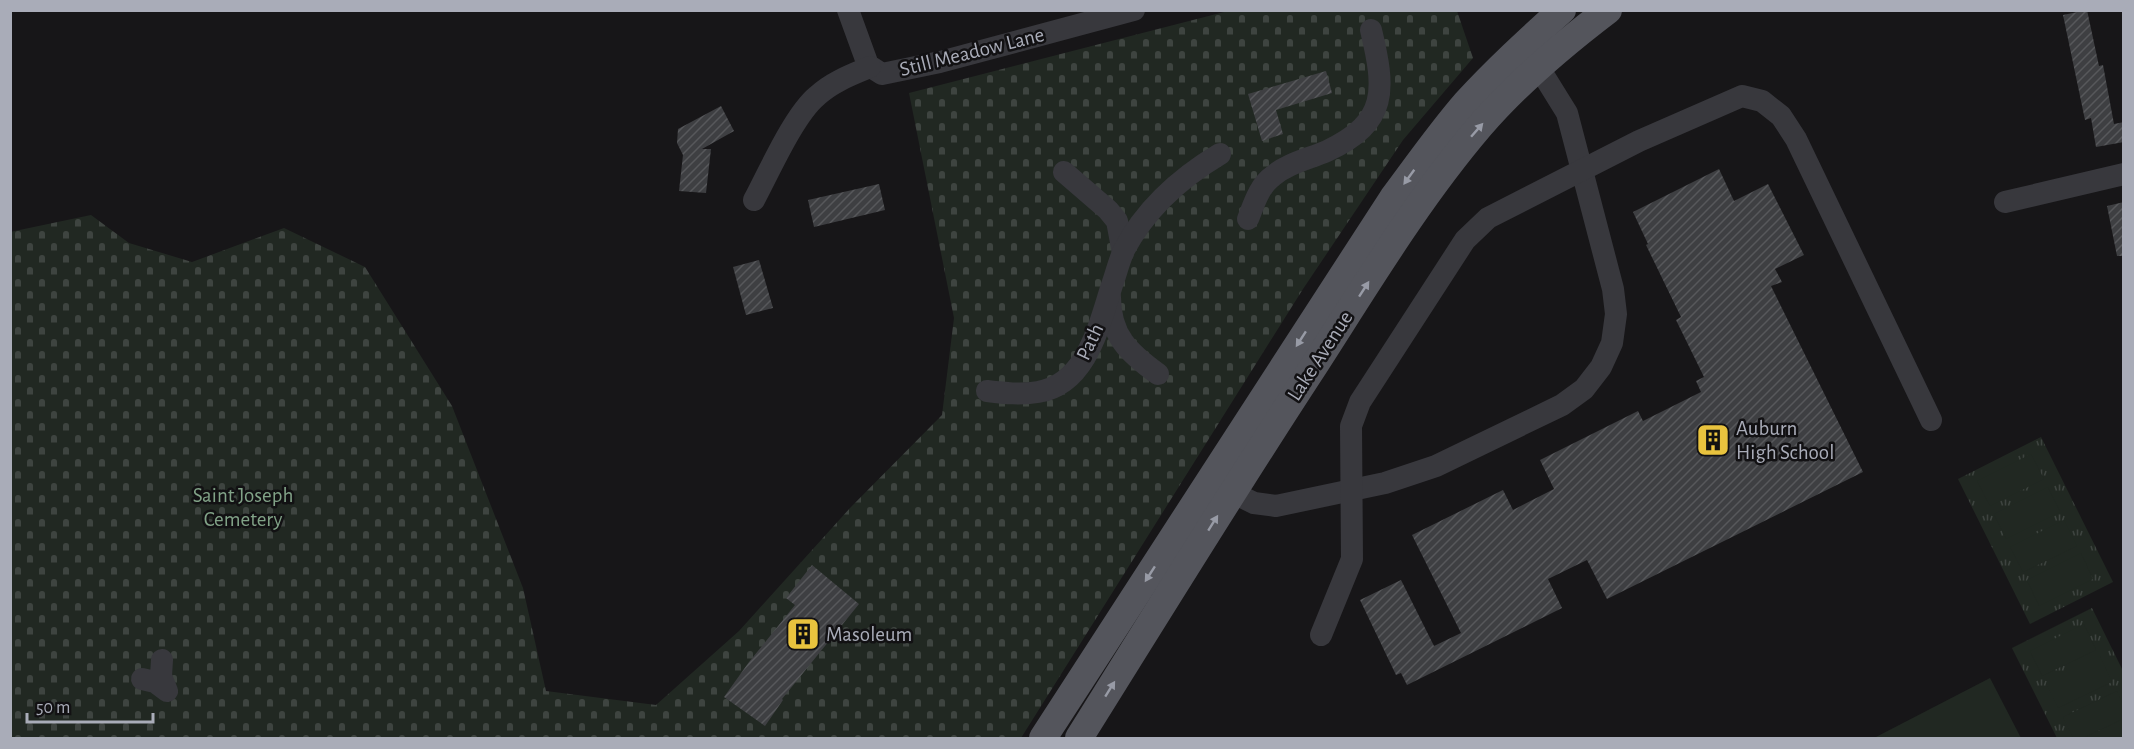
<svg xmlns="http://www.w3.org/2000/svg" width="2134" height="749" font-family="'Alegreya Sans',sans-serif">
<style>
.grass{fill:url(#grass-tufts)}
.cemetery{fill:url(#cemetery-stones)}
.garden{fill:#212822}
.building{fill:url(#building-hatch)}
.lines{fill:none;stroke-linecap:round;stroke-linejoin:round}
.minor{stroke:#38383d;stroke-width:22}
.major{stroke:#54555c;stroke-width:28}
.oneway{fill:#989ba6}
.labels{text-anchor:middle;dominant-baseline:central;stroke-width:5;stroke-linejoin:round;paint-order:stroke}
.street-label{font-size:21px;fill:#a9acb8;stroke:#121113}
.poi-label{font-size:21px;fill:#a9acb8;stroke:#121113;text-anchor:start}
.park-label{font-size:21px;fill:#81a287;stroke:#121113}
</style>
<defs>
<pattern id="grass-tufts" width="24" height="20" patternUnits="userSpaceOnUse" patternTransform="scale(1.5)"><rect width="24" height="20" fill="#212822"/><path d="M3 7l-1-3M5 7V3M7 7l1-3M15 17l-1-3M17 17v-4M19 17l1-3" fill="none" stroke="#3e4440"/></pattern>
<pattern id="cemetery-stones" width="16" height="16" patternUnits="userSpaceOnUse" patternTransform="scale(1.5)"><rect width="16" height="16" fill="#212822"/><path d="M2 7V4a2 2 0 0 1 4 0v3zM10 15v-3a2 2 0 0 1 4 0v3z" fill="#3e4440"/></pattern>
<pattern id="building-hatch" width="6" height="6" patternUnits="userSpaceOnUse" patternTransform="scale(1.5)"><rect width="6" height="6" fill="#3e3f42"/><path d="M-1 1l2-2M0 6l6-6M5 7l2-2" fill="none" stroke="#57585b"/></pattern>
</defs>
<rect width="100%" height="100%" fill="#171618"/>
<!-- grass -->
<g class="grass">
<path d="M2041,437L2113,582L2030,624L1958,479Z"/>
<path d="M2092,608L2123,671V738H2057L2012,648Z"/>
</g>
<!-- cemetery -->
<path class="cemetery" d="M1228,11H1457L1473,58L1403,140L1303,289L1021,738H11L10,232L91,215L129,243L192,262L284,228L365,267L452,406L523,588L546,691L656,705L739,631L850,508L942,415L954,318L909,93Z"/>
<!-- garden -->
<g class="garden">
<path d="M2031,454L2044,479L1990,506L1977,481Z"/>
<path d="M2048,487L2060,512L2006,539L1994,514Z"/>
<path d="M2064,520L2077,546L2023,572L2010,547Z"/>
<path d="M2081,553L2093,579L2039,606L2027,580Z"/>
<path d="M2084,624L2096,650L2042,676L2030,651Z"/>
<path d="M2100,656L2112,682L2058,708L2046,683Z"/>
<path d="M1990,678L2021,738H1874Z"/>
<path d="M2117,691L2123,705V719L2083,738H2073L2063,717Z"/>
</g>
<!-- building -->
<g class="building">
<path d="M2087,10L2099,66L2103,65L2114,124L2124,122V142L2096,147L2091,118L2085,120L2063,15Z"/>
<path d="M1326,71L1332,93L1276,110L1283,134L1262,141L1248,94Z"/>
<path d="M721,106L734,131L702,149H711L706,193L679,191L683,155L677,143L678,129Z"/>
<path d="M1719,169L1734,201L1768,184L1804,255L1775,269L1782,282L1771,286L1863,472L1607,599L1587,560L1548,579L1562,608L1407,685L1401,673L1396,675L1360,600L1401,580L1434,646L1461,633L1412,535L1503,490L1513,510L1554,489L1540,460L1638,411L1643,421L1701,392L1696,381L1704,377L1676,320L1681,317L1646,245L1648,244L1633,212Z"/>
<path d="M879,184L885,210L814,227L808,200Z"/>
<path d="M2124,202V256H2117L2107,206Z"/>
<path d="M759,260L773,308L746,315L733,267Z"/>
<path d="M812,565L859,604L782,699L783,700L765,726L724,697L749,662L795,605L786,598Z"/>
</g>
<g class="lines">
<!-- minor -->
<g class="minor">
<path d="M848,10L868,65L882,74L940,62L1134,10"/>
<path d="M1064,172L1108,210L1117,221L1123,253"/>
<path d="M754,200C769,172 794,115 817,96C832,82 851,75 870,67"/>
<path d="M2005,202L2124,174"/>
<path d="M1248,219C1254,204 1259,186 1273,176C1288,163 1309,159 1327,151C1389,122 1385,89 1371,30"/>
<path d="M1110,297C1110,336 1129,353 1158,374"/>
<path d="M987,391C1004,393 1021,395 1038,392C1087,384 1099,325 1112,285C1116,274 1119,261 1124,250C1146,208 1180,178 1220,154"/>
<path d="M1219,486L1254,503L1276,506L1385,483L1436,466L1562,405L1584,389L1601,367L1612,343L1616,314L1613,289L1567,113L1531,55"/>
<path d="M1321,635L1352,559L1351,426L1360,402L1465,240L1488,218L1639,141L1742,96L1762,101L1781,116L1796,139L1931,420"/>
<path d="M142,679L155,682L167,691L161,676L162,660"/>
</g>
<!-- major -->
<g class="major">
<path d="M1043,738L1393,198C1417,166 1440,133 1466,103C1496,70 1529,40 1562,10"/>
<path d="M1079,738C1156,615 1232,491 1312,369C1365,287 1416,201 1480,126C1517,83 1562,45 1608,10"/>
</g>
</g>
<!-- one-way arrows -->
<defs><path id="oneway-solid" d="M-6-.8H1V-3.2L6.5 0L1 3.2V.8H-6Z" transform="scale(1.5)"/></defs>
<g class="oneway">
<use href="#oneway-solid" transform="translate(1477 130) rotate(-49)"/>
<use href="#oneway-solid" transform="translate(1409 177) rotate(126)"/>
<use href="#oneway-solid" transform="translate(1364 289) rotate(-57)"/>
<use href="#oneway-solid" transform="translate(1301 339) rotate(123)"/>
<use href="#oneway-solid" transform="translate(1213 523) rotate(-58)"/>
<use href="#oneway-solid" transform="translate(1150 574) rotate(123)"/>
<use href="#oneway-solid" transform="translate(1110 689) rotate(-58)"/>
</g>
<!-- icons -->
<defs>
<symbol id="building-square" viewBox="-11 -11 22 22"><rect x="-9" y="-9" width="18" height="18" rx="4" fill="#e9c33e" stroke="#121113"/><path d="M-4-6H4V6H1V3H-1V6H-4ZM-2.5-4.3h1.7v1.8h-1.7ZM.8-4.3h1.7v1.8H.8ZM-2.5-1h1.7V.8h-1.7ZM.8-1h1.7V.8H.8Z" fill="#111"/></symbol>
</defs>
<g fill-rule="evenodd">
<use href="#building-square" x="1694" y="421" width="38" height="38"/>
<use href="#building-square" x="784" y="615" width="38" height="38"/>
</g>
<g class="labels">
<!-- street labels -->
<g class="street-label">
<text transform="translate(972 52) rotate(-14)">Still Meadow Lane</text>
<text transform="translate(1090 342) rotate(-65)">Path</text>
<text transform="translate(1320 356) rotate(-57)">Lake Avenue</text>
</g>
<!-- poi labels -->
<g class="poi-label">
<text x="1736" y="428">Auburn<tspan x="1736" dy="24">High School</tspan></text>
<text x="826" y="634">Masoleum</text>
</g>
<!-- park labels -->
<g class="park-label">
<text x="243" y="495">Saint Joseph<tspan x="243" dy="24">Cemetery</tspan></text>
</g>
</g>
<!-- border -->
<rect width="2134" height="749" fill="none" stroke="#a9acb8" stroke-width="24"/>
<!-- scale -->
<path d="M27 713v9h126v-9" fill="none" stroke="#a9acb8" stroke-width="3"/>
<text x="36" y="713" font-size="18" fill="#a9acb8" stroke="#121113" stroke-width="4.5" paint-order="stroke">50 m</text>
</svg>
